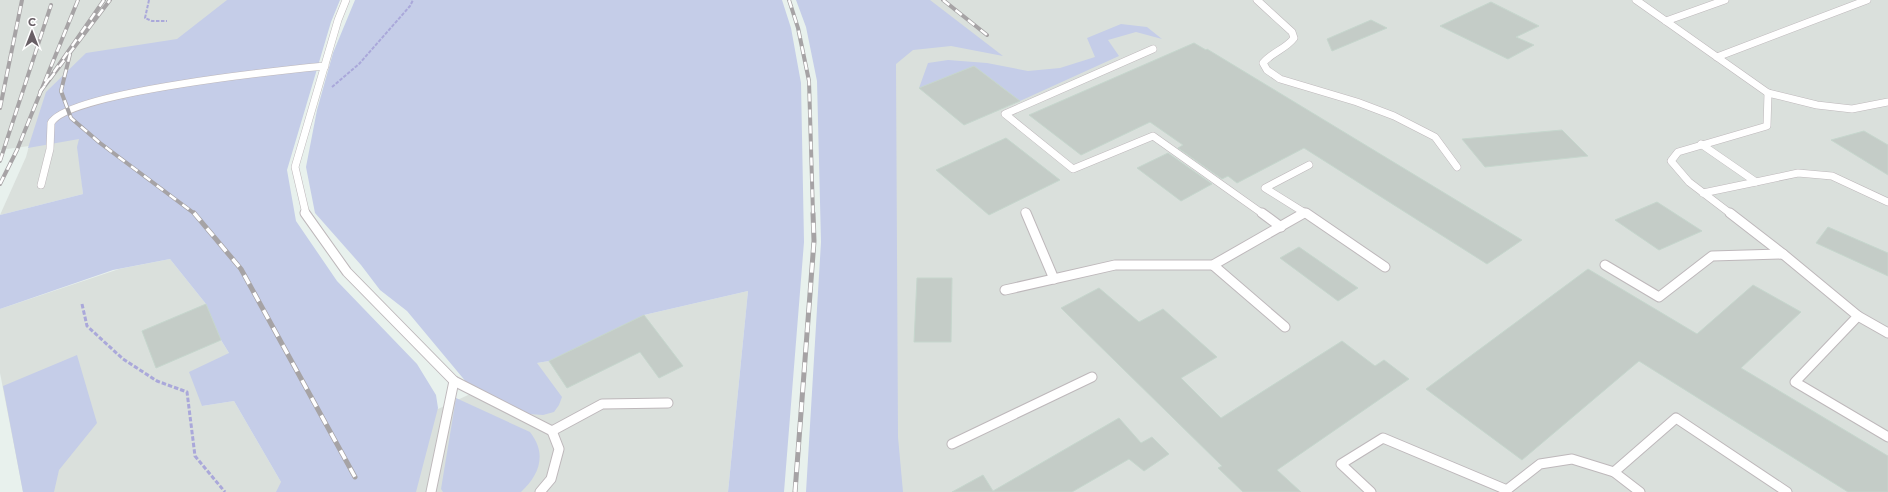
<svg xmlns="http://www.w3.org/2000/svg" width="1888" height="492" font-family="Montserrat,sans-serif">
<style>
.industrial{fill:#dae0dc}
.green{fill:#c5cde8}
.building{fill:#c4ccc7;stroke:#c6d6cd}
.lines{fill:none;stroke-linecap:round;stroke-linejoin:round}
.service-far1-casing{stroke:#beb8bb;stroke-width:8}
.service-casing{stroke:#beb8bb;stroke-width:11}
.path-far1{stroke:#aaa8da;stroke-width:2;stroke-dasharray:3.5 1.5;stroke-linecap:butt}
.path{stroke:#aaa8da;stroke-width:3;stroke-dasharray:4.5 2;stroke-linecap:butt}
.service-far1{stroke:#fff;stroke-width:7}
.service{stroke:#fff;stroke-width:9}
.rail-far1-casing{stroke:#a6a3a5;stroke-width:4}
.rail-casing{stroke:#a6a3a5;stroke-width:5}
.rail-far1{stroke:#fff;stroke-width:2.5;stroke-dasharray:8;stroke-linecap:butt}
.rail{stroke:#fff;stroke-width:3.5;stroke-dasharray:10;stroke-linecap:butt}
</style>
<rect width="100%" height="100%" fill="#e8f1ed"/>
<!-- industrial -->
<g class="industrial">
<path d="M0,0H242L81,136V174L83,194L0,215L26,157L29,146L0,150Z"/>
<path d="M914,0H1888V492H862L887,55Z"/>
<path d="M170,259L206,304L221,340L229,353L202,406L234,401L281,482L537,363L549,361L644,315L748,291L728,492H23L0,373V309L119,269Z"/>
</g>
<!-- green -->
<g class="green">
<path d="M227,0H340L331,22L287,170L296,221L337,281L417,364L436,395L438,408L416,492H276L281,482L234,401L202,406L189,372L229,353L221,340L206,304L170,259L113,270L0,309V215L83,194L77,147L79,139L28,148L46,92L86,53L177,39Z"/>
<path d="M355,0H782L791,28L801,83L804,242L784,492H728L748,291L644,315L549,361L537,363L562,397L559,405L554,412L543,415L529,414L467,383L407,311L380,290L361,265L315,213L306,167L317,110L333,53Z"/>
<path d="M796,0H930L1003,56L951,46L913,50L896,64L898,437L903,492H806L821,242L817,81L806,27Z"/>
<path d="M1121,24L1147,27L1162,39L1136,32L1108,40L1119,56L1020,101L974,66L919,88L928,63L948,60L987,63L1028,71L1060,68L1095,57L1087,38Z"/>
<path d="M77,355L97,423L59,470L54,492H23L3,386Z"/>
<path d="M456,398L530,432C547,454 540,474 521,492H443L441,489Z"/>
</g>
<!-- building -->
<g class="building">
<path d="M1491,2L1539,26L1516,37L1534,45L1508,59L1440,26Z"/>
<path d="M1371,20L1387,28L1332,51L1327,39Z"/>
<path d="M1194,43L1206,50L1207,49L1522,240L1487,264L1304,148L1237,183L1228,176L1222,179L1178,148L1183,145L1150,122L1081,155L1029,115Z"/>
<path d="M974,66L1020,101L964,125L919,88Z"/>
<path d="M1562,130L1588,156L1485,167L1462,139Z"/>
<path d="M1864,131L1888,145V175L1831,140Z"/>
<path d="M1006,138L1060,180L989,215L936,170Z"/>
<path d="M1168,153L1212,184L1181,201L1137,168Z"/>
<path d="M1657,202L1702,231L1659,250L1615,220Z"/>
<path d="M1828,227L1888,253V276L1816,243Z"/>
<path d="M1299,247L1358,288L1338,301L1280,258Z"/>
<path d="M1588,269L1697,334L1753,285L1801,312L1741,368L1888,456V492H1848L1639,361L1522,460L1426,389Z"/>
<path d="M917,278H952L951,342H914Z"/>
<path d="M1099,288L1139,322L1163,309L1217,357L1181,378L1221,418L1342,341L1375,366L1384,360L1409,379L1277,470L1301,492H1243L1218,468L1222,466L1061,308Z"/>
<path d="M206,304L221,340L156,368L142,331Z"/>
<path d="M644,315L683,366L659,378L640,352L567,388L549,361Z"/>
<path d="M1119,418L1141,443L1152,437L1169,454L1144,471L1129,459L1072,492H952L983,475L993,491Z"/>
</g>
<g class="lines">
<defs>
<g id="service-far1">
<path d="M1257,0L1292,32L1294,38C1286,49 1272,52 1263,63L1267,70L1280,79L1357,102L1394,116L1435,137L1457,167"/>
<path d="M1636,0L1768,93L1817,105L1852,109L1888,102"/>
<path d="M1666,21L1725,0"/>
<path d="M1153,49L1005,114L1073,169L1153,136L1263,214"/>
<path d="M1717,57L1867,0"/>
<path d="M1701,144L1756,182L1798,173L1832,176L1888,202"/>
<path d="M41,185L50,149L51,123C67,92 284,70 325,66"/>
<path d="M1703,193L1756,182"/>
<path d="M1025,212L1026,214"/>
<path d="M1305,213L1307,214"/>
<path d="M306,214L295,167L338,20L346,0"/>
<path d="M1302,214L1305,213L1265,188L1309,165"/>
<path d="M1731,214L1689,182L1671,161L1678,152L1767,126L1768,93"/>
</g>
<g id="service">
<path d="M305,213L347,272L454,381L552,431L602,404L668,403"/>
<path d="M1026,213L1054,279"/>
<path d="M1262,213L1281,227"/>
<path d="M1306,213L1385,267"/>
<path d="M1730,213L1783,254L1858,316L1888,333"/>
<path d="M1213,265L1285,327"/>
<path d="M1605,265L1659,297L1712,256L1783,254"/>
<path d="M1005,290L1115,265H1213L1304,213"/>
<path d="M1858,316L1795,382L1888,437"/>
<path d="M952,444L1092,377"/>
<path d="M431,492L454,381"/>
<path d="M540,492L551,479L559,449L552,431"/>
<path d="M1371,492L1341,464L1383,438L1507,490"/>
<path d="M1504,492L1540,464L1572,459L1614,472"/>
<path d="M1640,492L1614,472L1676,418L1787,492"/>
</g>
</defs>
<!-- service-far1 casing -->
<use href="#service-far1" class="service-far1-casing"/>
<!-- service casing -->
<use href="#service" class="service-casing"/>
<!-- path-far1 -->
<g class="path-far1">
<path d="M149,0L145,18L152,21H167"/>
<path d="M332,87L359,64L410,6L413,0"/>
</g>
<!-- path -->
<path class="path" d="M82,304L87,326L123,359L157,381L187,392L195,456L225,492"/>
<!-- service-far1 -->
<use href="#service-far1" class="service-far1"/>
<!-- service -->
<use href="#service" class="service"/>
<defs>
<g id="rail-far1">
<path d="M104,0L40,92L110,0"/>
<path d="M789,0L798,28L809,81L813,214"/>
<path d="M943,0L987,35"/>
<path d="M70,54L61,91L71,118L100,143L195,214"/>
<path d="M0,108L22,0"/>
<path d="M0,161L51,5"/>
<path d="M0,184L17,150L78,0"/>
</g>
<g id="rail">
<path d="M194,213L241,269L355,477"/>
<path d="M795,492L814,241L813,213"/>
</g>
</defs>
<!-- rail-far1 casing -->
<use href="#rail-far1" class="rail-far1-casing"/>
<!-- rail casing -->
<use href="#rail" class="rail-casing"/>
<!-- rail-far1 -->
<use href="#rail-far1" class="rail-far1"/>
<!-- rail -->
<use href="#rail" class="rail"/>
</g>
<!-- north arrow -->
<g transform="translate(32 32)" stroke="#ffffff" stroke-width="3" paint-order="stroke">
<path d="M0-3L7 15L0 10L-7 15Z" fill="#685f65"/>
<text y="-6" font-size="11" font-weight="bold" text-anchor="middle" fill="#685f65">С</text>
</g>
</svg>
